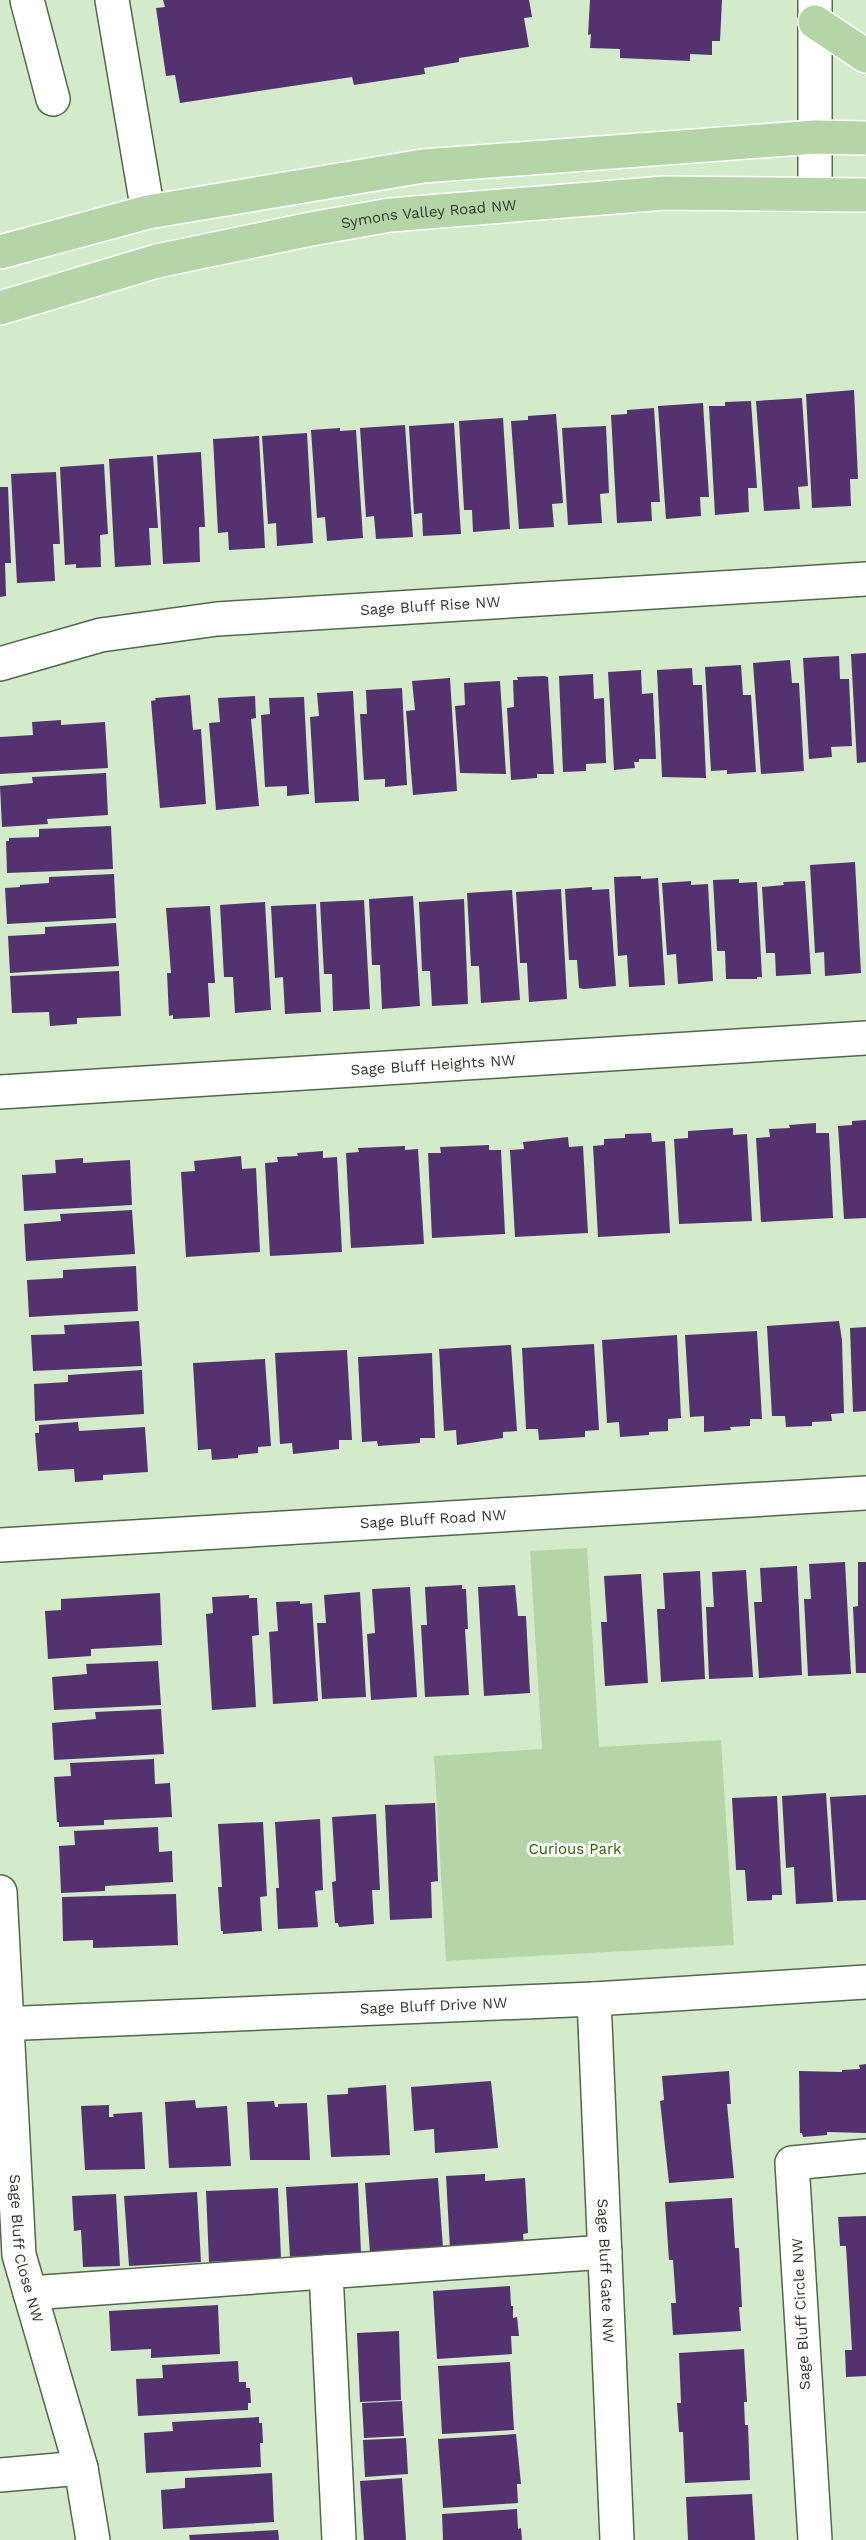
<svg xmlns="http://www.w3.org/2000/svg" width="866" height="2540" font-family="'Work Sans',sans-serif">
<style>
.green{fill:#b4d6a7}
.building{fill:#543270}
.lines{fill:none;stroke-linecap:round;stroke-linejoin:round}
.minor-casing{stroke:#53674c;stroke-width:36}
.major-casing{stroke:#fff;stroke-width:36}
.minor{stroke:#fff;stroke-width:33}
.major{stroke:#b5d5a9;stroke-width:33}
.labels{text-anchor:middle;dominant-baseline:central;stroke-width:6;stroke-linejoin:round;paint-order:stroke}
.street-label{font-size:15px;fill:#2f382c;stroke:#fff}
.park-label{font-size:15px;fill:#286300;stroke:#fff}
</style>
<rect width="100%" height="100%" fill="#d4ebcb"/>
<!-- green -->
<path class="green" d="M587,1548L599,1747L721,1740L734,1945L446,1961L434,1756L542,1749L530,1551Z"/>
<!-- building -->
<g class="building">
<path d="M163,0H529L532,17L524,18L529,47L459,58V62L424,68L425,74L354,85L352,77L180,103L175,75L166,76L156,8L165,7Z"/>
<path d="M590,0H722L720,41H712V55L690,54V61L620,58V49L590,48L591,34L588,35Z"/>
<path d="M854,390L858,479H850L851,506L812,508L806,394Z"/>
<path d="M802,398L808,486L798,487L800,509L764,511L756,401Z"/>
<path d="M751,401L757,488H748L749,512L715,515L709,406H725V402Z"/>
<path d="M703,403L709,497H700L701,516L666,519L658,406Z"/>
<path d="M654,408L660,502H651L652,521L617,523L611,415L627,414V410Z"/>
<path d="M556,414L563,503L552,504L554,527L519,529L511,421L528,420V416Z"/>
<path d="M503,418L510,529L473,532L472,510H464L459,421Z"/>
<path d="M454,423L461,534L423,536L422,513L414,514L409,426Z"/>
<path d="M405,425L413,537L376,539L374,516L366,517L360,428Z"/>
<path d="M606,426L609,493L600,494L602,523L568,525L562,428Z"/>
<path d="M340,428V431L356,430L363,538L327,541L325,517L317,518L311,430Z"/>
<path d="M307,433L313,543L277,546L276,523L268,524L262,436Z"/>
<path d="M259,436L265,548L229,550L228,532L218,533L213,439Z"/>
<path d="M201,452L205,527H199L200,562L163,564L157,455Z"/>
<path d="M153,456L158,528H149L151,565L115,567L109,459Z"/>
<path d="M104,464L108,534L100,535L101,567L76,568V564L65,565L60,467Z"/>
<path d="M56,472L60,544H53L55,581L17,583L11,474Z"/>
<path d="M0,487H8L11,563H5L6,596L0,597Z"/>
<path d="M866,653V762L857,763L851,654Z"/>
<path d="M839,656L840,679H849L852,746L831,747L832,757L809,759L803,658Z"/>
<path d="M790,660L792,683H799L804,771L761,774L753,663Z"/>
<path d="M741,665L743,695H751L756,772L727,774V770L711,771L705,667Z"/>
<path d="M692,668L693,685H702L706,778L662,777L657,670Z"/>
<path d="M641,670L642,694L653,693L656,759H639V762H634L635,768L614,770L608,672Z"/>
<path d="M593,674L594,699L604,698L606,763L586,764V771L563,772L559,676Z"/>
<path d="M544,676L548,677L554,774H537V778L511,780L507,708L514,707L513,680H518L517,677Z"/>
<path d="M450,678L457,791L413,795L406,711L415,710L412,681Z"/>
<path d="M500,681L506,774L460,773L455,706L465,705L464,683Z"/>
<path d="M402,688L407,785L385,787V779L364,780L360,714H367L366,690Z"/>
<path d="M353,691L359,801L315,803L310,717L319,716L317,693Z"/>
<path d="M190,695L193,730L201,729L206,804L160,808L151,701L156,700L155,698Z"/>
<path d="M255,696L256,718L251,719L259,806L216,810L209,723L220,722L218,698Z"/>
<path d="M304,697L309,794L287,796V786L265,787L261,715L270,714L269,698Z"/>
<path d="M61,720V725L105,722L108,768L0,774V737L33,735L32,722Z"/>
<path d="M106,773L108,815L47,819L48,824L2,827L0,786L33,783L32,777Z"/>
<path d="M111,826L113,869L7,873L6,841H9V838L39,837V829Z"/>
<path d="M855,862L861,973L825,976L824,952L815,953L810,865Z"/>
<path d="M114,874L116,918L7,924L5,888L20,887V885L49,883V877Z"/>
<path d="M641,876V879L658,878L665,985L629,987L627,955L618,956L614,877Z"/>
<path d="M739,879V883L757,882L762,977H757V979H726L725,951H717L713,880Z"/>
<path d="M691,881V885L708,884L713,981L678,984L676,954L667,955L662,883Z"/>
<path d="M805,881L811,974L776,976L775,953H766L762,887L784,885L783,882Z"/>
<path d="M592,887V890L609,889L616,986L584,989L579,988L577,960H569L565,889Z"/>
<path d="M561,889L567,999L529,1002L527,963H520L516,892Z"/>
<path d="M512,890L520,1000L481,1003L479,966H471L467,893Z"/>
<path d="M413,896L420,1006L382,1009L380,965H372L369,899Z"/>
<path d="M464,899L468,1004L432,1006L430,971H422L419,902Z"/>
<path d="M364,900L370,1009L333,1011L332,974H324L320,902Z"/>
<path d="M265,902L271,1010L235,1013L233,977H224L220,905Z"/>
<path d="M316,904L321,1012L285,1014L283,977L275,978L271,906Z"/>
<path d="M210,906L215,983H208L210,1017L173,1019V1015L169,1016L167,973H171L166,908Z"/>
<path d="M116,923L119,966L10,973L8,936L45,934V927Z"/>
<path d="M119,971L121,1016L77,1018V1024L50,1026L49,1012L12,1013L10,976Z"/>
<path d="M866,1120V1218L844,1219L838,1126L852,1125V1121Z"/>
<path d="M816,1123V1133H829L833,1218L761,1222L756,1138L770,1137L769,1129L790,1128L789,1125Z"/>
<path d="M733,1128V1135L747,1134L752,1221L679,1224L674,1139L688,1138V1131Z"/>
<path d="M651,1133L652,1142L665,1141L670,1233L598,1237L593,1146L604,1145V1139L625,1138V1134Z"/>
<path d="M568,1137L569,1147L583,1146L588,1233L515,1237L510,1150L524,1149L523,1142Z"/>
<path d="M489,1145V1150H501L505,1234L432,1238L428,1153H441L440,1147Z"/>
<path d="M405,1146V1150L418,1149L424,1244L351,1248L346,1153L359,1152L358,1148Z"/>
<path d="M323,1151V1158L337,1157L342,1252L270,1256L265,1163L278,1162L277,1157L298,1156L297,1153Z"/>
<path d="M241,1156L242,1169L256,1168L260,1252L186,1257L181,1172L195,1171L194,1161Z"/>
<path d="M83,1158V1163L130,1160L132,1205L24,1211L22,1175L56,1173L55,1160Z"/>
<path d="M132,1210L135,1254L26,1261L24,1224L61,1221L60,1214Z"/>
<path d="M136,1266L138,1311L29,1317L27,1280L63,1278V1270Z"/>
<path d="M139,1321L142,1366L33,1371L31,1335L65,1334L64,1325Z"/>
<path d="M839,1321L842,1340L844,1413L831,1414L832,1421L812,1422V1426L786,1427L785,1416H772L767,1326Z"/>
<path d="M866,1327V1411L853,1412L850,1328Z"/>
<path d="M757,1331L762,1419H750V1426L730,1427L731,1430L704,1432V1416L690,1417L685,1335Z"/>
<path d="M677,1335L681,1418L668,1419V1431L649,1432V1435L620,1437L619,1422L607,1423L602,1340Z"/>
<path d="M594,1344L599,1430L585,1431V1437L539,1440L538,1429H526L522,1348Z"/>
<path d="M511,1345L517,1431L503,1432V1438L457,1445L456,1430L444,1431L439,1349Z"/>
<path d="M347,1350L352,1440H339V1449L293,1454L292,1443L280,1444L275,1353Z"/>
<path d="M432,1353L435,1438H420V1443L378,1446L377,1441L362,1442L358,1357Z"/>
<path d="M265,1359L271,1446L258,1447V1453L238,1455V1458L212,1460L211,1449L198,1450L193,1363Z"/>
<path d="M142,1370L144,1414L35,1421L34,1384L68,1382V1375Z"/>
<path d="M78,1422L79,1431L145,1427L148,1472L103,1475V1480L75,1482L74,1469L38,1471L35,1433H39V1425Z"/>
<path d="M845,1562L851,1674L808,1676L804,1599H811L809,1564Z"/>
<path d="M858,1562H866V1673H856L853,1607L858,1606Z"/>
<path d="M797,1566L802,1675L759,1678L754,1602H762L760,1568Z"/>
<path d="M746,1570L753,1677L709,1679L706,1607H714L712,1572Z"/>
<path d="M700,1571L705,1679L661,1682L657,1609H665L663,1573Z"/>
<path d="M641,1574L648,1683L605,1686L601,1622H607L604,1576Z"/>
<path d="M462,1585V1589H466L468,1629H465L469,1695L425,1697L421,1625H427L425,1587Z"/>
<path d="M515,1585L518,1616H526L530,1693L484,1696L478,1587Z"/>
<path d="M410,1587L417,1697L371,1700L367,1634L375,1633L372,1589Z"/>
<path d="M360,1592L366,1697L322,1699L317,1623H326L324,1595Z"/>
<path d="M160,1593L162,1645L91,1649V1656L48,1659L45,1611L61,1610V1599Z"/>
<path d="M249,1595V1598H257L259,1635L252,1636L256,1707L212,1710L206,1614L213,1613L212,1597Z"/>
<path d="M300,1601V1604L312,1603L318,1701L273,1704L269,1632L278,1631L276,1602Z"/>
<path d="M158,1661L161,1705L54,1710L52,1677L87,1674L86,1664Z"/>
<path d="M161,1709L164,1754L54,1760L52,1723L96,1719L95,1712Z"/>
<path d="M154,1759L155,1784L170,1783L172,1817L104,1820V1825L59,1827V1822H57L54,1777L71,1776L70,1763Z"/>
<path d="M826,1793L833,1902L796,1904L794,1867L786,1868L782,1796Z"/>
<path d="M866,1795V1900L837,1901L830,1797Z"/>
<path d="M777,1796L782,1895H772V1900L747,1901L745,1870H736L732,1798Z"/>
<path d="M435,1803L438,1881L431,1882L432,1918L390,1920L385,1805Z"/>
<path d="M376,1814L380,1890H372L374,1924L339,1927L338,1923H335L332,1882L336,1881L332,1817Z"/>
<path d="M320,1819L323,1890L315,1891L318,1927L278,1929L276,1888H279L275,1822Z"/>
<path d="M263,1822L267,1896L260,1897L262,1931L223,1934V1931H221L218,1887H222L218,1824Z"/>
<path d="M158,1827L159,1852L172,1851L173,1882L105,1886V1891L61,1893L59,1846L75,1845L74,1831Z"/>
<path d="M176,1894L178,1945L93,1948V1940L63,1941L62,1897Z"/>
<path d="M866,2064V2133L827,2132V2135L803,2137L802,2133H800L799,2071L842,2072V2070L860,2069L859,2065Z"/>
<path d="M729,2071L731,2104H727L734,2178L669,2183L660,2101L664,2100L662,2076Z"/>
<path d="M491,2081L498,2148L435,2153L434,2129L414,2131L411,2087Z"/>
<path d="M386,2085L390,2155L331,2157L327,2095L348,2094V2088Z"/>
<path d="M195,2100L196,2108L227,2106L231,2166L169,2168L165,2102Z"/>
<path d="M274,2101L275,2107H278V2104L307,2103L310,2160H250L247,2102Z"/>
<path d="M109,2105V2117H114L113,2114L142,2112L145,2169L85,2170L81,2106Z"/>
<path d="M485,2174V2181L525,2178L528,2233L523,2234L524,2245L450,2249L446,2176Z"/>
<path d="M438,2178L443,2248L370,2253L365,2183Z"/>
<path d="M358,2183L361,2253L290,2257L286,2187Z"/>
<path d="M278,2188L281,2258L209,2262L206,2191Z"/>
<path d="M197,2192L201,2262L129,2266L124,2196Z"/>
<path d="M116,2194L120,2266L83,2267L81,2230L74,2231L72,2196Z"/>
<path d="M732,2198L735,2248H739L742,2307H739L741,2331L673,2335L671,2303H676L673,2260H669L665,2202Z"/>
<path d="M866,2216V2376L846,2377L845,2350H852L846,2246H840L838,2217Z"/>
<path d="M510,2286L511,2306H513V2318L517,2317L519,2336H511L512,2354L437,2359L433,2291Z"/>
<path d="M218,2305L220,2354L151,2358V2349L111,2351L109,2311Z"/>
<path d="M399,2331L401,2400L360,2402L357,2333Z"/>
<path d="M744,2349L747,2402H744L745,2425H748L750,2480L685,2483L683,2432H679L677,2403H681L679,2353Z"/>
<path d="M238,2361L239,2382H246V2388H250L251,2403H248V2410L138,2416L136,2379L163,2378L162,2365Z"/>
<path d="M510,2362L514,2430L442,2434L438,2366Z"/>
<path d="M402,2401L404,2436L364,2438L362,2403Z"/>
<path d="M259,2417V2423H262L263,2443H260L261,2467L146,2473L144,2433L173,2431L172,2422Z"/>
<path d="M516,2434L521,2484H517L518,2503L443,2508L438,2439Z"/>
<path d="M406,2438L408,2474L365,2477L363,2440Z"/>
<path d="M272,2473L274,2522L163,2529L161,2490L185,2488V2478Z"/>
<path d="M402,2478L406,2540H364L360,2481Z"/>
<path d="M752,2494L755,2540H688L686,2497Z"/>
<path d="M517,2509L518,2529L521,2528L522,2540H443L442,2514Z"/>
<path d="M278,2530L279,2540H190L189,2535Z"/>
</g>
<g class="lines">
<defs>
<g id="minor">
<path d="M27,0L53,99"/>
<path d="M112,0L148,212"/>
<path d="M815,194V0"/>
<path id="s1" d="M0,664L101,635L217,619L866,579"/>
<path id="s2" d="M0,1092L866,1038"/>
<path id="s3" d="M0,1545L866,1493"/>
<path id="s4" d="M0,1892L19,2255L81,2468L93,2540"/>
<path id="s5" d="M594,1999L617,2540"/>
<path id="s6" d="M0,2024L594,1999L866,1982"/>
<path d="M326,2272L339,2540"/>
<path d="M30,2293L605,2252"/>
<path d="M0,2475L81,2468"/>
<path d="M815,2540L792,2163L866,2156"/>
</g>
<g id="major">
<path d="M815,22L866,56"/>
<path d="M0,252L148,212L423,166L815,137L866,138"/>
<path id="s7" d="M0,308L157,261L311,229L390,215L665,193L866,195"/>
</g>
</defs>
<!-- minor casing -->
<use href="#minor" class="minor-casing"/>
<!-- major casing -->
<use href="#major" class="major-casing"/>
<!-- minor -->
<use href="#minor" class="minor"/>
<!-- major -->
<use href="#major" class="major"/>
</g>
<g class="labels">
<!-- street labels -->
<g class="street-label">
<text stroke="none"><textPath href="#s7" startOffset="440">Symons Valley Road NW</textPath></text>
<text stroke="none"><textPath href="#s1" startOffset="436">Sage Bluff Rise NW</textPath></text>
<text stroke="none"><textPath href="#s2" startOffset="434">Sage Bluff Heights NW</textPath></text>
<text stroke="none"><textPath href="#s3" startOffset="434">Sage Bluff Road NW</textPath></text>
<text stroke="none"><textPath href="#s6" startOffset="434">Sage Bluff Drive NW</textPath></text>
<text stroke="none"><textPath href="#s4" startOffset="358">Sage Bluff Close NW</textPath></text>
<text stroke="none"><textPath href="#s5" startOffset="272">Sage Bluff Gate NW</textPath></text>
<text transform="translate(801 2314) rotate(-93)">Sage Bluff Circle NW</text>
</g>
<!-- park labels -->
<g class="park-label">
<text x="575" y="1849">Curious Park</text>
</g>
</g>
</svg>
